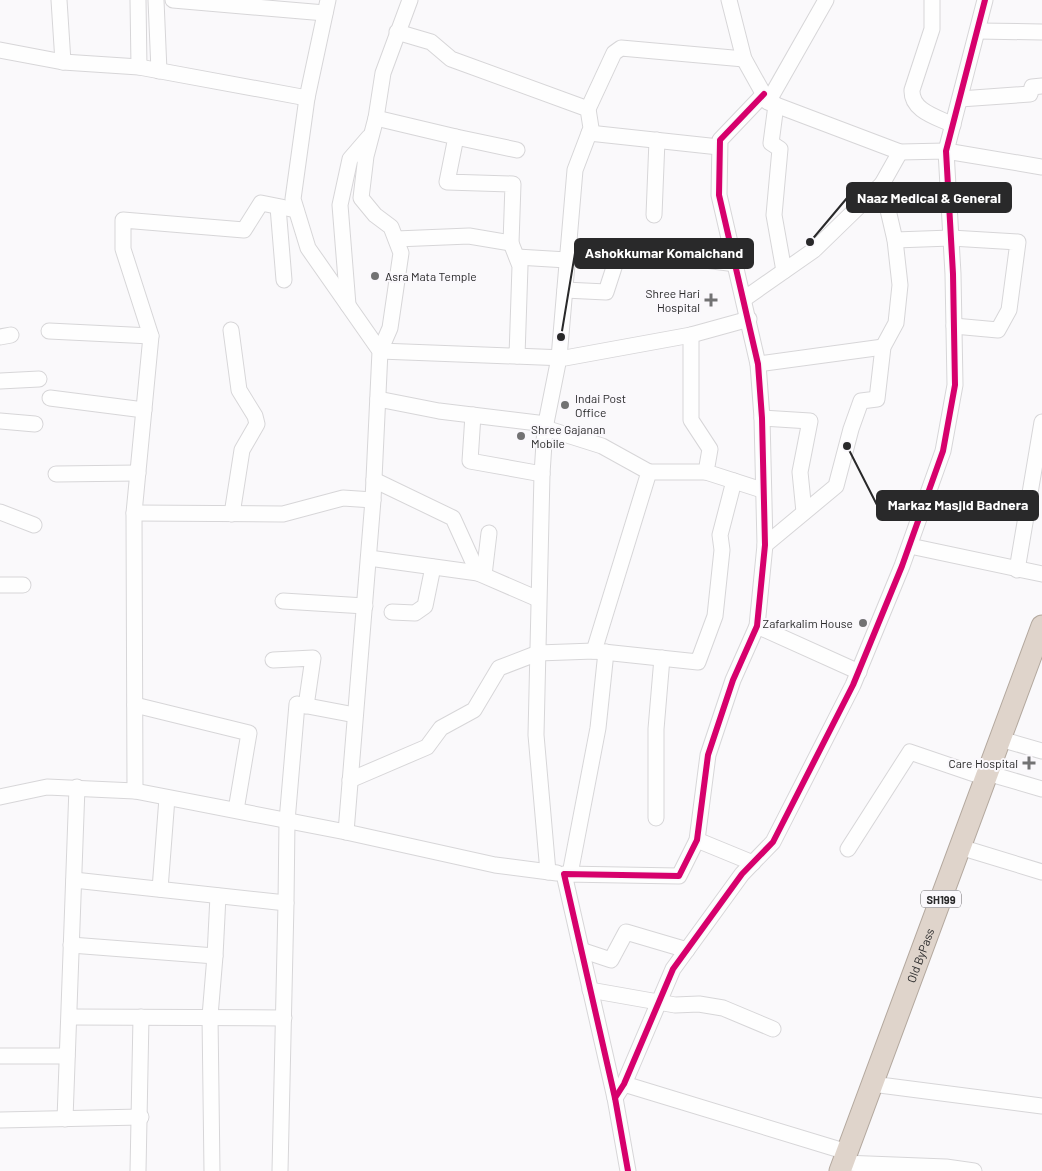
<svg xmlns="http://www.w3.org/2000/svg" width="1042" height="1171" font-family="Barlow,sans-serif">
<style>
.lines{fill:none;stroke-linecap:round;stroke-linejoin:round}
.minor-casing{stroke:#d7d6d8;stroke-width:17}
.highway-casing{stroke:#b3a89e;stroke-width:23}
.minor{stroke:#fefefe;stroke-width:15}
.highway{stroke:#dfd4cb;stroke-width:21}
.cycleway-casing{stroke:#faf8fc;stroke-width:9}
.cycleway{stroke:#d6006c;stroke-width:6}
.poi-dot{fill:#727273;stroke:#faf8fc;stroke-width:2}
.labels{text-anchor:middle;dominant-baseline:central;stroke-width:4;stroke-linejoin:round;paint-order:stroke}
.shield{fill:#faf8fc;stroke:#686769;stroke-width:1}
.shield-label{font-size:11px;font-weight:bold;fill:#29292a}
.poi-label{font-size:12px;fill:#29292a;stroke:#faf8fc;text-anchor:start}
.street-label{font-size:12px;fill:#29292a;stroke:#faf8fc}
.leader{fill:none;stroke:#29292a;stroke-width:2}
.callout-dot{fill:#29292a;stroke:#faf8fc;stroke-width:2}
.callout{fill:#29292a;stroke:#29292a;stroke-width:2}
.callout-label{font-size:14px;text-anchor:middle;font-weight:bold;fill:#fff}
</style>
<rect width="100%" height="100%" fill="#faf9fb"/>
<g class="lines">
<defs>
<g id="minor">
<path d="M59,0L63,62"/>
<path d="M138,0L139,67"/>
<path d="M156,0L159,71"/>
<path d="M173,0L325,13"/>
<path d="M328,0L307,98L293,199L308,248L380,351L373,500L346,832"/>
<path d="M410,0L383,73L376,118L366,156L361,198L375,215L391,227L401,253L390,328L380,351L565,358L691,335L749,319"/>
<path d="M729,0L744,59L768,102L900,152L946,151L1042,167"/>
<path d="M932,0V29L912,90C911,111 937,117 953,125"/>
<path d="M978,31L1042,32"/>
<path d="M397,32L431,42L451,59L588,109L591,128L575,170L559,358L545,428L542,474L536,735L548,872"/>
<path d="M0,50L63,62L139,67L307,98"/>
<path d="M960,99L1030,94L1032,87L1042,86"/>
<path d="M768,102L826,0"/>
<path d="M776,105L771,143L780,149L774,215L784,271"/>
<path d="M588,109L614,53L621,48L744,59"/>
<path d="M376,118L456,137L447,182L513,184L511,243L520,266L517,356"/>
<path d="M589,133L719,147"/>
<path d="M456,137L517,150"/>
<path d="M278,207L284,280"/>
<path d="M654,215L657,140"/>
<path d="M396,239L469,236L511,243"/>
<path d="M895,240L951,238L1018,242L1009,310L998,330L954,326"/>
<path d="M517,257L567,260"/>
<path d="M565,290L606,292L620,249L736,264"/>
<path d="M744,299L814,250L882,184"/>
<path d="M348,305L340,205L350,159L369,137"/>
<path d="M231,330L239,390L255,416L257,424L242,450L232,514"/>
<path d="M49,331L151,336"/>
<path d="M691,335V420L710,449L706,472L762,490"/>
<path d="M0,337L11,335"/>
<path d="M758,364L883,347"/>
<path d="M0,381L39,379"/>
<path d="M50,398L144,410"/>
<path d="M378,399L439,411L546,424"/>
<path d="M473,415L470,461L542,474"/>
<path d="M762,418L810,421L800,472L804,512"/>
<path d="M0,421L35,424"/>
<path d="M545,428L602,446L649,472"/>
<path d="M56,474L138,473"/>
<path d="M374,480L453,518L478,573L538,599"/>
<path d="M0,512L34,525"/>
<path d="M134,513L283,514L343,498L373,500"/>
<path d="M765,545L836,486L851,429L861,401L877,399L883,347L896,323L900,285L895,240L882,184L900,152"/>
<path d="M910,546L1042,574"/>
<path d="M369,558L478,573"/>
<path d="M1017,570L1042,422"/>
<path d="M484,575L489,533"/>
<path d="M0,585H23"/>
<path d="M283,601L365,606"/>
<path d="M392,612L415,613L425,606L433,567"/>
<path d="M757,626L859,672"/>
<path d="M594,651L649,472H706"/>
<path d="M273,660L313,658L306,706"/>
<path d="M135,705L249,733L236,810"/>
<path d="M1000,739L1042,751"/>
<path d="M987,773L1042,789"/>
<path d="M350,780L427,747L441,728L474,710L499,668L538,653L594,651L698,662L715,616L722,550L720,535L734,481"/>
<path d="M135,791L134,513L151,336L123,249V220L244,230L261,203L296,210"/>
<path d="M0,797L47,787L135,791L346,832L495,865L557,873"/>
<path d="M656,818V729L662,658"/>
<path d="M697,840L753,863"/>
<path d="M960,847L1042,872"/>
<path d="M848,849L910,752L986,778"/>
<path d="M570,874L598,728L606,652"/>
<path d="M74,880L286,903L280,1171"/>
<path d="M160,889L167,798"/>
<path d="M286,903L287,821L297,704L355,715"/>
<path d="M71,945L215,956L210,1016L212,1171"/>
<path d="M581,950L611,960L626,932L687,950"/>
<path d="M215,956L218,896"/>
<path d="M590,990L675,1005L699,1004L723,1008L773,1029"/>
<path d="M70,1017L284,1018"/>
<path d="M0,1056H67"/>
<path d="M624,1084L847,1152"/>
<path d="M872,1084L1042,1106"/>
<path d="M615,1098L624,1084L673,969L742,874L773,842L853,685L902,566L943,451L955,385L953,274L946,151L985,0"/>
<path d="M65,1119L77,787"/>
<path d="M0,1120L141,1117"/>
<path d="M843,1163L946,1167L974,1171"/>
<path d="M138,1171L141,1017"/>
<path d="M628,1171L615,1098L564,874L679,876L697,840L708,755L733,680L757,626L765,545L762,418L758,364L719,195L720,140L764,94"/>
</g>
<g id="highway">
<path id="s1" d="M840,1171L1042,626"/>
</g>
</defs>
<!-- minor casing -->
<use href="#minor" class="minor-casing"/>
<!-- highway casing -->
<use href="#highway" class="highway-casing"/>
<!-- minor -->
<use href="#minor" class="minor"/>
<!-- highway -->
<use href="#highway" class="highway"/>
<defs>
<g id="cycleway">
<path d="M615,1098L624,1084L673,969L742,874L773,842L853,685L902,566L943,451L955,385L953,274L946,151L985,0"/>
<path d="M628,1171L615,1098L564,874L679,876L697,840L708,755L733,680L757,626L765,545L762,418L758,364L719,195L720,140L764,94"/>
</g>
</defs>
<!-- cycleway casing -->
<use href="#cycleway" class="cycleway-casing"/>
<!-- cycleway -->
<use href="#cycleway" class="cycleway"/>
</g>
<!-- markers -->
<g class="poi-dot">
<circle cx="375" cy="276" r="5"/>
<path d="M708.5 292.5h5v5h5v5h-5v5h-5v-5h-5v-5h5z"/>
<circle cx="565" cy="405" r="5"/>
<circle cx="521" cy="436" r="5"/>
<circle cx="863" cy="623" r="5"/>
<path d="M1026.5 755.5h5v5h5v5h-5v5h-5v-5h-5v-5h5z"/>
</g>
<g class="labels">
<!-- shield labels -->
<rect class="shield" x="921" y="890.5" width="40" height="17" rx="4"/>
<g class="shield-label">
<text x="941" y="899">SH199</text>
</g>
<!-- poi labels -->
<g class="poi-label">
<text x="385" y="276">Asra Mata Temple</text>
<text x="700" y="293" text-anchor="end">Shree Hari<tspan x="700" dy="14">Hospital</tspan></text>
<text x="575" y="398">Indai Post<tspan x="575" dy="14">Office</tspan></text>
<text x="531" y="429">Shree Gajanan<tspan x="531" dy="14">Mobile</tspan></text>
<text x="853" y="623" text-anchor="end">Zafarkalim House</text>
<text x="1018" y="763" text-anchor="end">Care Hospital</text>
</g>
<!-- street labels -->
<g class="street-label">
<text stroke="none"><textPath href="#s1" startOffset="230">Old ByPass</textPath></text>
</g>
</g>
<!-- callouts -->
<path class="leader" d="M810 242L847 198M561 337L575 253M847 446L877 505"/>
<g class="callout-dot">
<circle cx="810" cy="242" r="5"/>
<circle cx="561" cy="337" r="5"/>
<circle cx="847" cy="446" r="5"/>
</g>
<g class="callout">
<rect x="847" y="183" width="164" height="29" rx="5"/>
<rect x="575" y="239" width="178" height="29" rx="5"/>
<rect x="877" y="491" width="161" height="29" rx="5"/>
</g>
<g class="callout-label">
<text x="929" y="203">Naaz Medical &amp; General</text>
<text x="664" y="258">Ashokkumar Komalchand</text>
<text x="958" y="510">Markaz Masjid Badnera</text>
</g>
</svg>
